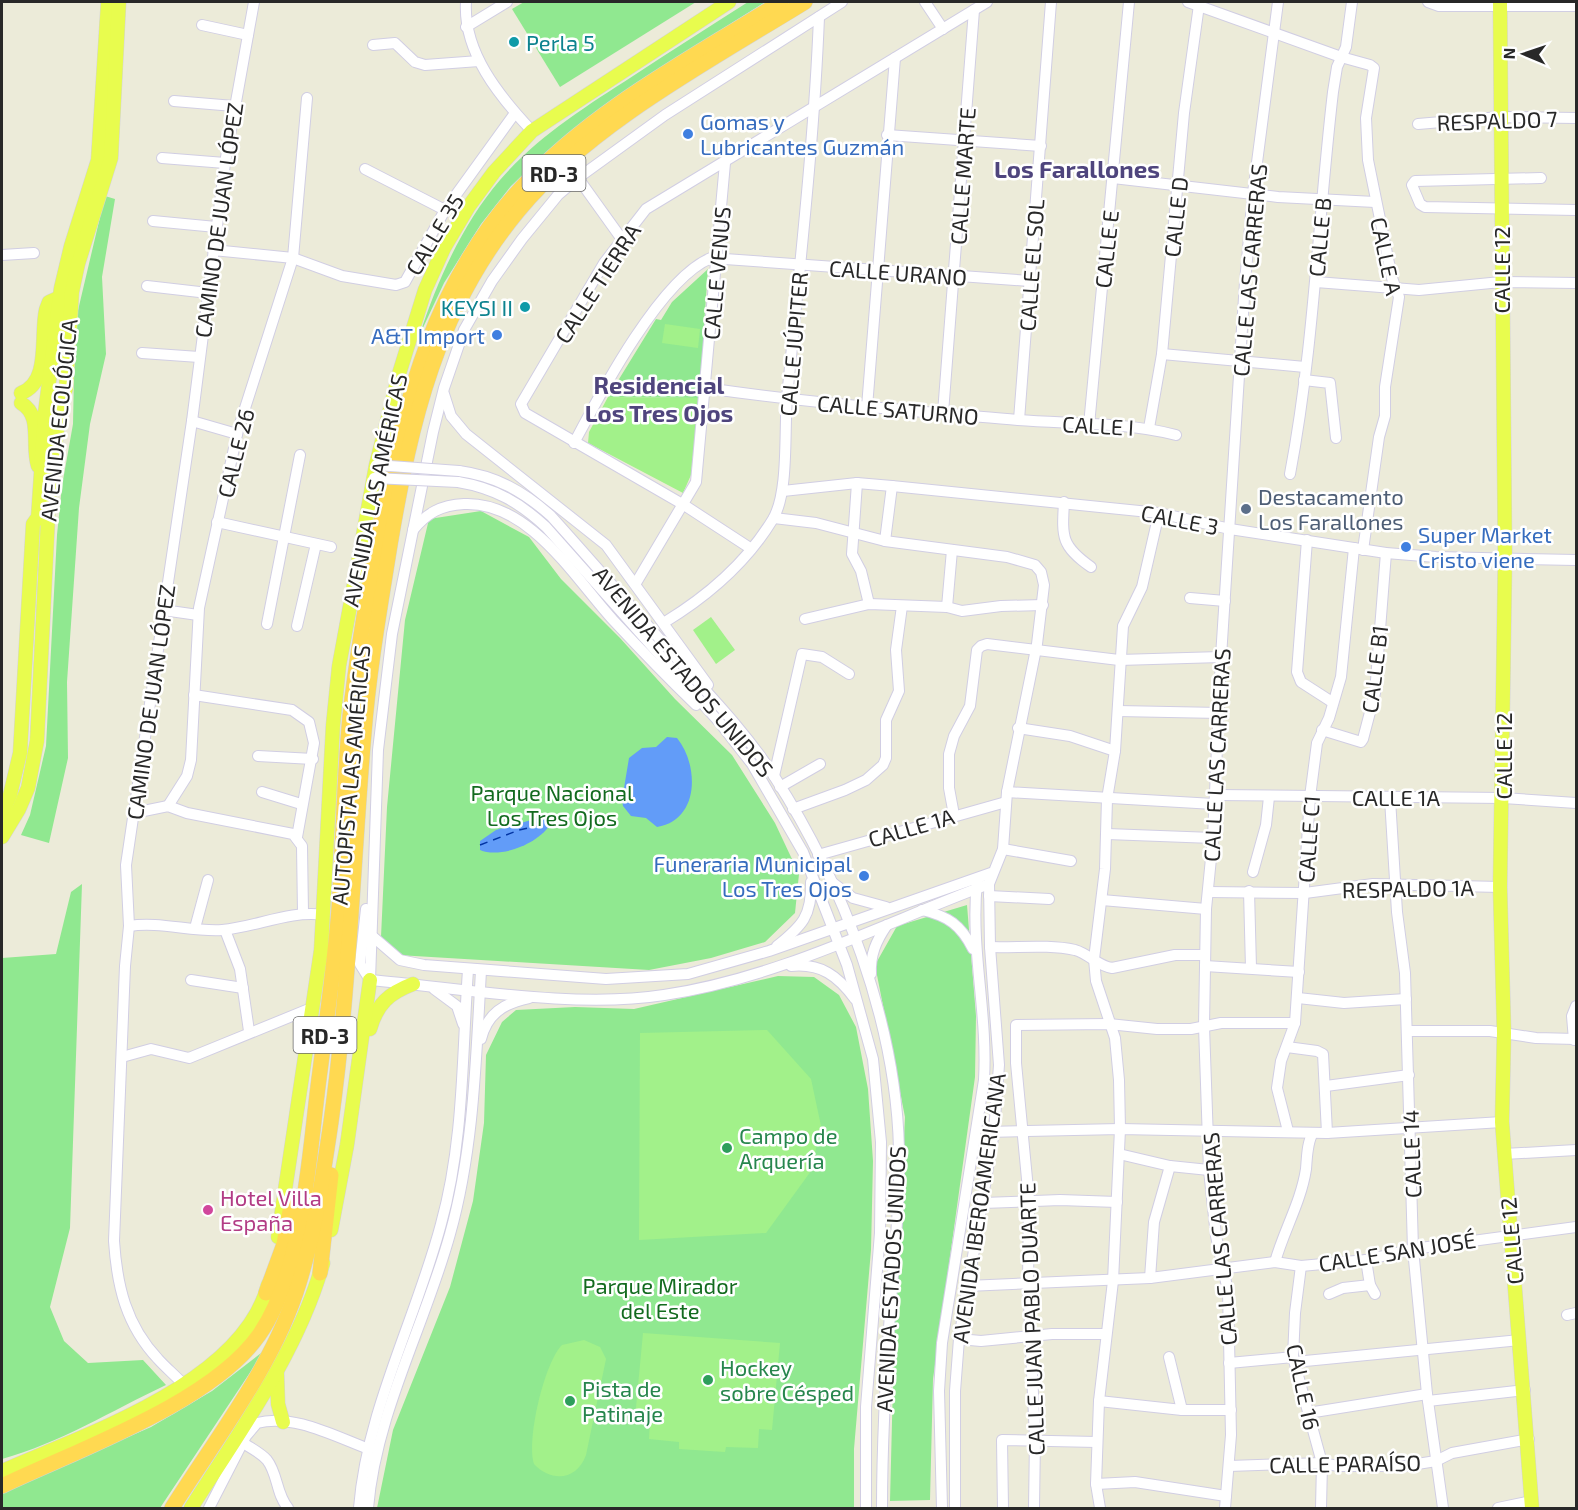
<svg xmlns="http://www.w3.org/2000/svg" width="1578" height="1510" font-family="'Exo 2',sans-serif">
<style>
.green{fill:#90e890}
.pitch{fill:#a2f18a}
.water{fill:#629cf8}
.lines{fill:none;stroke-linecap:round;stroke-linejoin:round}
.ferry{stroke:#0234a3;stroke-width:1.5;stroke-dasharray:8 6;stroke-linecap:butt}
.minor-casing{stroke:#d1cee3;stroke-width:12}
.major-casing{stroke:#d4d4d4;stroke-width:15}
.highway-casing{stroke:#d4d4d4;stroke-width:16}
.minor{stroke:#fff;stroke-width:10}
.major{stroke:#e8fc4e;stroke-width:14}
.highway{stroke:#ffd951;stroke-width:15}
.minor-bridge-casing{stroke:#d1cee3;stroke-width:12;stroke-linecap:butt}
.minor-bridge{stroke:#fff;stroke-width:10}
.culture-dot{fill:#0f9aa8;stroke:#fff;stroke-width:2}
.shop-dot{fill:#3f7fe0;stroke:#fff;stroke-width:2}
.service-dot{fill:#5c6f8a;stroke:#fff;stroke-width:2}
.leisure-dot{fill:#2e9e5b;stroke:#fff;stroke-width:2}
.hotel-dot{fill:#d1479c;stroke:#fff;stroke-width:2}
.labels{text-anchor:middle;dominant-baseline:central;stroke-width:5;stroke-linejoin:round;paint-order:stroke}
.shield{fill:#fff;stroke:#686868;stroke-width:1.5}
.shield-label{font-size:21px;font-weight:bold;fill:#282828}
.culture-label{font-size:22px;fill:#0d838f;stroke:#fff;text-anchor:start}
.street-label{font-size:22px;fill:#282828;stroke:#fff}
.shop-label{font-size:22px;fill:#366cbe;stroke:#fff;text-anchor:start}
.service-label{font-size:22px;fill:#4e5e75;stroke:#fff;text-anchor:start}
.park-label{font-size:22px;fill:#136b1f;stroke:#fff}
.leisure-label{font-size:22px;fill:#27864d;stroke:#fff;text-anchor:start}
.hotel-label{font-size:22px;fill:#b23c85;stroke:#fff;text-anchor:start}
.neighbourhood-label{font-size:24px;font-weight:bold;fill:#4f457d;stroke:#fff}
</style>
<rect width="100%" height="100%" fill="#ecebd9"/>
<!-- green -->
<g class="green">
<path d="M524,2H696L560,87L512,9Z"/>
<path d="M748,2H765L629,88L550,149L511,186L481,224L444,283L420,334C437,281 463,223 500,180C537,137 585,107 633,76C671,51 710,26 748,2Z"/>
<path d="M105,196L115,199L102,277L106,354L90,424L79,508L67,682L68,758L49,843L21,835L30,815L46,746L57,535L62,486L73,424L75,323Z"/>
<path d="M708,269L704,325H707L700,398L608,397L656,319L661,320L672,302Z"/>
<path d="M481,511L529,537L561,579L620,638L675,699L732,755L775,823L799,874L795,913L765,942L711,958L649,970L398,955L381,937L387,807L405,620L429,519Z"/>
<path d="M82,884L70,1228L50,1307L64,1341L88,1363L143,1360L166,1385C111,1411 60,1443 2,1459V958L56,954L71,892Z"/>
<path d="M967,905L976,1016L975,1077L933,1379L930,1500L890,1501L894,1342L905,1117L875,965L897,926Z"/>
<path d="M778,976L814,977L839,995L856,1027L868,1089L873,1161L871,1250L854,1449V1508H377L393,1430L450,1287L473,1201L484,1123L486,1055L502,1022L516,1010L575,1007L634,1009Z"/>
<path d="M265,1350L160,1508H2V1492L151,1427L212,1391Z"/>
</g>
<!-- pitch -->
<g class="pitch">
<path d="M665,324L700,329L698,348L662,343Z"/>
<path d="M608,397L700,398L696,455H693L691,475L683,493L588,443L589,432Z"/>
<path d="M711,617L735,650L716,664L693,630Z"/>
<path d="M767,1030L811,1079L821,1126L811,1171L766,1233L639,1240L640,1033Z"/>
<path d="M643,1333L780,1343L772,1430L759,1429L758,1448L726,1447L725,1452L679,1449V1442L649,1439L650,1419L635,1418Z"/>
<path d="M584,1340L600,1347L606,1359L586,1455C577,1480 552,1483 534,1464C526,1441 544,1363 562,1345Z"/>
</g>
<!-- water -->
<g class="water">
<path d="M667,737L677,738C699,765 700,820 657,827L646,818L631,816L623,806L622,800L629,758L642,748L656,747Z"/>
<path d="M542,817L548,818L551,823C540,843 501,859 480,850V841L496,830Z"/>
</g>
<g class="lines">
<!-- ferry -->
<path class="ferry" d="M480,845L519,830L551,823"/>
<defs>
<g id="minor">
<path d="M466,2C463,52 499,96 532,131"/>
<path d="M925,2L943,29"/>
<path d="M1188,2L1341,57L1370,65L1374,68L1366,118L1368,160L1392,278L1399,297L1385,387V416L1379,437L1363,550"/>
<path d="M1428,2L1439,6H1576"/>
<path d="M202,25L248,35"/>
<path d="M466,27L507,2"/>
<path d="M373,45L395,43L415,62L425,65L479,61"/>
<path d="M174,101L234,106"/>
<path d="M1418,124L1500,117L1576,118"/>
<path d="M887,135L1041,146"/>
<path d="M162,158L225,163"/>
<path d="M365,169L445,210"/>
<path d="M578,178L621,238"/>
<path d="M1113,178L1278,197L1375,202"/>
<path d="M1541,178L1415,181L1412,185L1420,204L1425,207L1576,210"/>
<path d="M153,221L216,227"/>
<path d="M213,250L293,258L342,276L396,285L405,282L445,210L515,113"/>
<path d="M2,255L34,253"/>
<path d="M1316,282L1419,290L1501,282L1576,283"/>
<path d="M147,286L208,293"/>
<path d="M142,353L199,357"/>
<path d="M1162,354L1305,367"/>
<path d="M1304,380L1330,383L1336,438"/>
<path d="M706,388C809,403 914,411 1018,420C1071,424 1125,422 1176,435"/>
<path d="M444,394L451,416L466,434L606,545L708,685"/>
<path d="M867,407L895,58"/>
<path d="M943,413L974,10"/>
<path d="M1019,420L1051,2"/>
<path d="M192,421L237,434"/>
<path d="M1089,425L1129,2"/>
<path d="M1149,428L1162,354L1184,113L1199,5"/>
<path d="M574,443C600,394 661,278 711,258L1030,281"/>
<path d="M459,471C496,476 523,491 551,516C596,566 641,618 686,669C717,703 749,737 774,776C843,883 896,1021 899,1149C900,1199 895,1249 891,1299C886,1369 882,1438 882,1508"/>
<path d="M1290,474C1314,348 1318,219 1333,92L1337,67L1346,47L1352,2"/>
<path d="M458,482C494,488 519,502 546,527L720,723L752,764L803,852L847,965L873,1059L881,1142L880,1233L866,1407V1508"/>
<path d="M857,483L852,554L861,571L869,604"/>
<path d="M783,491L857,483L892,486L1159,513L1230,529L1386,553L1436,557L1576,560"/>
<path d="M1064,502C1062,537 1061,546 1091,567"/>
<path d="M774,518L816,523L885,541L1007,557L1035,565L1041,572L1044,585L1037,644L1007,792L1003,849L989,884L990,947L999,1065L994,1132L959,1339L955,1391V1508"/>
<path d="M217,522L331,547"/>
<path d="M413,530C427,513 441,505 464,504C529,501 574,577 613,620C640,649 667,677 696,705"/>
<path d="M1307,540L1297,672L1301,682L1332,702"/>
<path d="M885,541L892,486"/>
<path d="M750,548L684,505L525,413L521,404L604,263L646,209L987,2"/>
<path d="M636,583L696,482L725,163"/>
<path d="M1190,598L1225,601"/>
<path d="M947,607L952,550"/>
<path d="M163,610L198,615"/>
<path d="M805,619L869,604L947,607L962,611L1001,606L1043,605"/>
<path d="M665,622C706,597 747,562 773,519C789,492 784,431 787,398C799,272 814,144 819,17"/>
<path d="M267,624L300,455"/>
<path d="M297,626L316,544"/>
<path d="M194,695L292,710L309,722L314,743L297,837"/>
<path d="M1118,711L1220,713"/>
<path d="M1018,728L1070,736L1115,751"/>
<path d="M1322,730L1361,742L1363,739L1375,693L1386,553"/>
<path d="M258,756L313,759"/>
<path d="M774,776L802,654L822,657L849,674"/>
<path d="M780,787L820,764"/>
<path d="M262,792L301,804"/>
<path d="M1007,792L1214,804"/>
<path d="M1215,795L1503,798L1576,803"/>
<path d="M1390,799L1397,912L1405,973L1413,1249L1427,1394L1443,1508"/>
<path d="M168,806L187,776L191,760L199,608L238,430L293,258L307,98"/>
<path d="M793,809L845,790L866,780L883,765L886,758V720L899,691L896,650L902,606"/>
<path d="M134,813L168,806L187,813L293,834L302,846L303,913"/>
<path d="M954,815L949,788V754L954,736L970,706L977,650L981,646L987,644L1119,660L1221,657"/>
<path d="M1107,834L1213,838"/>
<path d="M1003,849L1071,861"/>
<path d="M818,855L1006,802"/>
<path d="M1253,872L1266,825L1269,797"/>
<path d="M833,883L853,898L886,907"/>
<path d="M1249,891L1251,968"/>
<path d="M1208,892L1305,893L1373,884L1500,887"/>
<path d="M989,896L1049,899"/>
<path d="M1102,900L1206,909"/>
<path d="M366,909L360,964L370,980C461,988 575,1009 664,995C778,978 882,924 989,884"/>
<path d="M922,910C948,916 961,925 973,949"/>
<path d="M129,926C160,921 191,932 222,930C257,927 289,910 324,915"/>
<path d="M195,928L208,880"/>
<path d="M225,930L240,969L249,1031"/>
<path d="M371,935L400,960L424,965L606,979L688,974L769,951L991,873"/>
<path d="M777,946C802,926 812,916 811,882"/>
<path d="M990,947C1017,948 1048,944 1075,950C1089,954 1098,966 1112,968L1175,955H1205"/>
<path d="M791,966C821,963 838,976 855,999"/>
<path d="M1205,966L1299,972"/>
<path d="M871,974C870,955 876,941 887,925"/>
<path d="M191,980L243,988"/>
<path d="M370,980L378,750L392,634L433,432L444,388L464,330L492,281L522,239L558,195L578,178L665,115L842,2"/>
<path d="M434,989L457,1006L463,1024"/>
<path d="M1298,998L1344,1003L1406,999"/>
<path d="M1408,1031H1490L1536,1038L1576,1039"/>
<path d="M481,1039C487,1014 504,1003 529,998"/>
<path d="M1574,1040L1572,1016L1576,1006"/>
<path d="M1287,1047L1317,1051L1323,1054L1327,1133"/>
<path d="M122,1057L151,1049L189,1058L314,1007"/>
<path d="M1326,1086L1409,1075"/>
<path d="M1288,1131L1277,1088L1281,1061L1295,1023L1310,797L1317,743L1329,718L1341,677L1354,548"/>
<path d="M987,1132L1120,1129L1327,1133L1502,1122"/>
<path d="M1119,1154L1170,1166L1209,1170"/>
<path d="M1504,1154L1576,1150"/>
<path d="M983,1203L1060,1200L1117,1202"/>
<path d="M1366,1260L1370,1285L1375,1294"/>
<path d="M1275,1262C1284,1230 1301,1202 1306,1169C1307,1158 1307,1142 1313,1133"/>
<path d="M1301,1266L1295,1313L1293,1357L1322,1463L1321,1508"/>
<path d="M1150,1278L1154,1222L1170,1166"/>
<path d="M967,1286L1150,1278L1275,1262L1301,1266L1366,1260L1413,1249L1576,1227"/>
<path d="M1329,1294L1343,1288L1370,1285"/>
<path d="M1567,1315L1576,1313"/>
<path d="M959,1339L981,1341L1052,1334H1105"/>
<path d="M1169,1357L1182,1410"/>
<path d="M1295,1362L1520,1340"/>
<path d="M1229,1363L1293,1357"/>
<path d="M184,1385C176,1376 166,1368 158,1359C126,1325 117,1286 114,1241L125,966L129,926L126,865L192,421L225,163L254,2"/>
<path d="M1099,1401L1182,1410H1231"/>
<path d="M1428,1401L1525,1390"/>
<path d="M1308,1413L1427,1394"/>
<path d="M243,1443C251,1448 261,1453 267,1460C278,1474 276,1494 288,1508"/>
<path d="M1229,1466L1322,1463L1338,1466H1405L1436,1461L1452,1453L1529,1439"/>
<path d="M1096,1484L1135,1482L1226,1496"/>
<path d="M209,1508L246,1436L257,1423C293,1413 336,1437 369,1449"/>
<path d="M359,1508C367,1409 416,1319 441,1224C464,1142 462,1055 468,970"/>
<path d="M368,1508C376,1413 425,1325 450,1234C474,1149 476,1058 481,971"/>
<path d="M942,1508L939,1391L942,1343L984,1080C988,1014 970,948 977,882"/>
<path d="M1003,1508L1002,1440L1097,1442"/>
<path d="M1034,1508L1035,1439L1028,1282L1029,1200L1016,1063V1025L1109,1024L1157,1029H1191L1221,1023H1295"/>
<path d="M1100,1508L1096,1484L1099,1401L1113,1281L1120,1129L1119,1080L1115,1038L1096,981L1094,959L1105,869L1107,799L1115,751L1123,626L1142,587L1159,513"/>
<path d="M1225,1508L1231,1435L1228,1291L1216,1236L1209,1170L1204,1026L1206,909L1213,838L1221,657L1245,282L1253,193L1278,2"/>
<path d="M1498,1508L1531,1501"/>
</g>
<g id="major">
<path d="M1500,2L1505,559L1500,887L1504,1033L1502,1122L1532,1508"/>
<path d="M21,393C51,382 40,336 46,310L49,302L60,297"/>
<path d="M21,403C43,416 31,444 38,466"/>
<path d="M2,814L10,795L20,753L33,524L38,517L45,413L61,288L71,246L98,160L108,2"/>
<path d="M2,837L19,809L28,788L37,741L49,498L59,414L66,388L72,292L78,264L111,158L119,2"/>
<path d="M370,1029C377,1004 389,993 413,984"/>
<path d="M331,1230L347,1145L370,980"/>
<path d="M278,1237L321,950L333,725L339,666L376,465L399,374L425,290L444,248L469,206L494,172L532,131L729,2"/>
<path d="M277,1374L278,1404L283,1422"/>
<path d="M2,1471C86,1434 243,1383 268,1285"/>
<path d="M191,1508C240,1431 298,1352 323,1263"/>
</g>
<g id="highway">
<path d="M320,1273L331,1175"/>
<path d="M266,1293L284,1244L292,1200"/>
<path d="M2,1486C77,1450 211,1403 259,1335C305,1269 309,1150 320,1071C327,1016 335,962 339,908C343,844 344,780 350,716C357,653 368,590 380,527C403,403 434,282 522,187C592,110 693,57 781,2"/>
<path d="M172,1508C217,1437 274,1365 299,1283C315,1231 323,1176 331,1122C349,993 353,863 364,733C369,670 380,608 390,545C411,421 437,308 519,210C589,125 711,60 805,2"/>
</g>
</defs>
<!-- minor casing -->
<use href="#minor" class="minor-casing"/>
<!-- major casing -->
<use href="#major" class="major-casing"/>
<!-- highway casing -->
<use href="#highway" class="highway-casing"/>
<!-- minor -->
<use href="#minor" class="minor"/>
<!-- major -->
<use href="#major" class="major"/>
<!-- highway -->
<use href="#highway" class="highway"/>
<defs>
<g id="minor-bridge">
<path d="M376,465L459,471"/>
<path d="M374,478L458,482"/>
</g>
</defs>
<!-- minor-bridge casing -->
<use href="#minor-bridge" class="minor-bridge-casing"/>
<!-- minor-bridge -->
<use href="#minor-bridge" class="minor-bridge"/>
</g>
<!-- markers -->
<g class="culture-dot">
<circle cx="514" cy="42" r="6"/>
<circle cx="525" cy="307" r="6"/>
</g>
<g class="shop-dot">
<circle cx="688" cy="134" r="6"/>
<circle cx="497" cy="335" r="6"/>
<circle cx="1406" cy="547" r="6"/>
<circle cx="864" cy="876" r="6"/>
</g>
<circle class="service-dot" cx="1246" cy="509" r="6"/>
<g class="leisure-dot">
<circle cx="727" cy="1148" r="6"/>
<circle cx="708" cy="1380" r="6"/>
<circle cx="570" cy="1401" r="6"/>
</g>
<circle class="hotel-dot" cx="208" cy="1210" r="6"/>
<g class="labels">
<!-- shield labels -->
<g class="shield">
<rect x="522.5" y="155" width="63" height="36" rx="4.5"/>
<rect x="293.5" y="1017" width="63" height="36" rx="4.5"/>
</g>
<g class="shield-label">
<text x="554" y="173">RD-3</text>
<text x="325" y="1035">RD-3</text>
</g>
<!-- culture labels -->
<g class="culture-label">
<text x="526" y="42">Perla 5</text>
<text x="513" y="307" text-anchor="end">KEYSI II</text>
</g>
<!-- street labels -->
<g class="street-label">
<text transform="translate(1497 120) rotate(-2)">RESPALDO 7</text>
<text transform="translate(962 176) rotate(-86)">CALLE MARTE</text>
<text transform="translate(1175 217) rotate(-84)">CALLE D</text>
<text transform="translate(218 220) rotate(-82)">CAMINO DE JUAN LÓPEZ</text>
<text transform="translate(434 234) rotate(-59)">CALLE 35</text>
<text transform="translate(1319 237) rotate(-85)">CALLE B</text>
<text transform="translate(1106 249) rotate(-84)">CALLE E</text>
<text transform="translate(1387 256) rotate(78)">CALLE A</text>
<text transform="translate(1031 265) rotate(-86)">CALLE EL SOL</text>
<text transform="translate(1249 270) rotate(-85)">CALLE LAS CARRERAS</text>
<text transform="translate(1501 270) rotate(-90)">CALLE 12</text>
<text transform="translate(898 272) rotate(4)">CALLE URANO</text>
<text transform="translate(716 273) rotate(-85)">CALLE VENUS</text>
<text transform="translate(597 283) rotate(-57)">CALLE TIERRA</text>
<text transform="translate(793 344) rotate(-85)">CALLE JÚPITER</text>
<text transform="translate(898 409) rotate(5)">CALLE SATURNO</text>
<text transform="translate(58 420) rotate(-84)">AVENIDA ECOLÓGICA</text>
<text transform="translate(1098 425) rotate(3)">CALLE I</text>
<text transform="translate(235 453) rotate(-76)">CALLE 26</text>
<text transform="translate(374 490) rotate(-78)">AVENIDA LAS AMÉRICAS</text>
<text transform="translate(1180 519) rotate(11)">CALLE 3</text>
<text transform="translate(1374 669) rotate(-83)">CALLE B1</text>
<text transform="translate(684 671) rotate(50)">AVENIDA ESTADOS UNIDOS</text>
<text transform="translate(150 702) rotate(-82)">CAMINO DE JUAN LÓPEZ</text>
<text transform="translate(1216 755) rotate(-87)">CALLE LAS CARRERAS</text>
<text transform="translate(1503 756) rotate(-90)">CALLE 12</text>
<text transform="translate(350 775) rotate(-85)">AUTOPISTA LAS AMÉRICAS</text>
<text x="1396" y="797">CALLE 1A</text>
<text transform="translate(911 827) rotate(-16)">CALLE 1A</text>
<text transform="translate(1308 839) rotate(-86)">CALLE C1</text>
<text transform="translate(1408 888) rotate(-1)">RESPALDO 1A</text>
<text transform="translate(1411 1154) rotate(-92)">CALLE 14</text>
<text transform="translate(978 1208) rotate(-82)">AVENIDA IBEROAMERICANA</text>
<text transform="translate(1219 1239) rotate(-95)">CALLE LAS CARRERAS</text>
<text transform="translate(1511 1241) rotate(-95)">CALLE 12</text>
<text transform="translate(1397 1251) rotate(-9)">CALLE SAN JOSÉ</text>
<text transform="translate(890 1279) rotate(-87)">AVENIDA ESTADOS UNIDOS</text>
<text transform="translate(1031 1319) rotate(-92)">CALLE JUAN PABLO DUARTE</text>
<text transform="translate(1304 1387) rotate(78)">CALLE 16</text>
<text transform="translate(1345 1463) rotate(-1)">CALLE PARAÍSO</text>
</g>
<!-- shop labels -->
<g class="shop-label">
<text x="700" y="121">Gomas y<tspan x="700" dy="25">Lubricantes Guzmán</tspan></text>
<text x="485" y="335" text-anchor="end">A&amp;T Import</text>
<text x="1418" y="534">Super Market<tspan x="1418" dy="25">Cristo viene</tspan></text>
<text x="852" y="863" text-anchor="end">Funeraria Municipal<tspan x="852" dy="25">Los Tres Ojos</tspan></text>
</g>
<!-- service labels -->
<g class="service-label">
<text x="1258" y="496">Destacamento<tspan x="1258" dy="25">Los Farallones</tspan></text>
</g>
<!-- park labels -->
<g class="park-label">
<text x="552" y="792">Parque Nacional<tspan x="552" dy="25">Los Tres Ojos</tspan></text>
<text x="660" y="1285">Parque Mirador<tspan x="660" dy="25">del Este</tspan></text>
</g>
<!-- leisure labels -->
<g class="leisure-label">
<text x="739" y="1135">Campo de<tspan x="739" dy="25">Arquería</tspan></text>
<text x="720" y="1367">Hockey<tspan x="720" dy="25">sobre Césped</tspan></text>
<text x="582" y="1388">Pista de<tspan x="582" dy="25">Patinaje</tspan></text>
</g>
<!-- hotel labels -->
<g class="hotel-label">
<text x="220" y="1197">Hotel Villa<tspan x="220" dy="25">España</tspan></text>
</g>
<!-- neighbourhood labels -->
<g class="neighbourhood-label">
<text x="1077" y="168">Los Farallones</text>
<text x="659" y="384">Residencial<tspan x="659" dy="28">Los Tres Ojos</tspan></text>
</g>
</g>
<!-- border -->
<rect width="1578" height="1510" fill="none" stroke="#282828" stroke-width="6"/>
<!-- north arrow -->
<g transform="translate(1524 54) rotate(272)" stroke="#ffffff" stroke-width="4.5" paint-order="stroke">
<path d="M0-4.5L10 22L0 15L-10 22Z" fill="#282828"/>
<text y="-9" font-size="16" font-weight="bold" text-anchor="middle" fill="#282828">N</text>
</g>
</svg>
